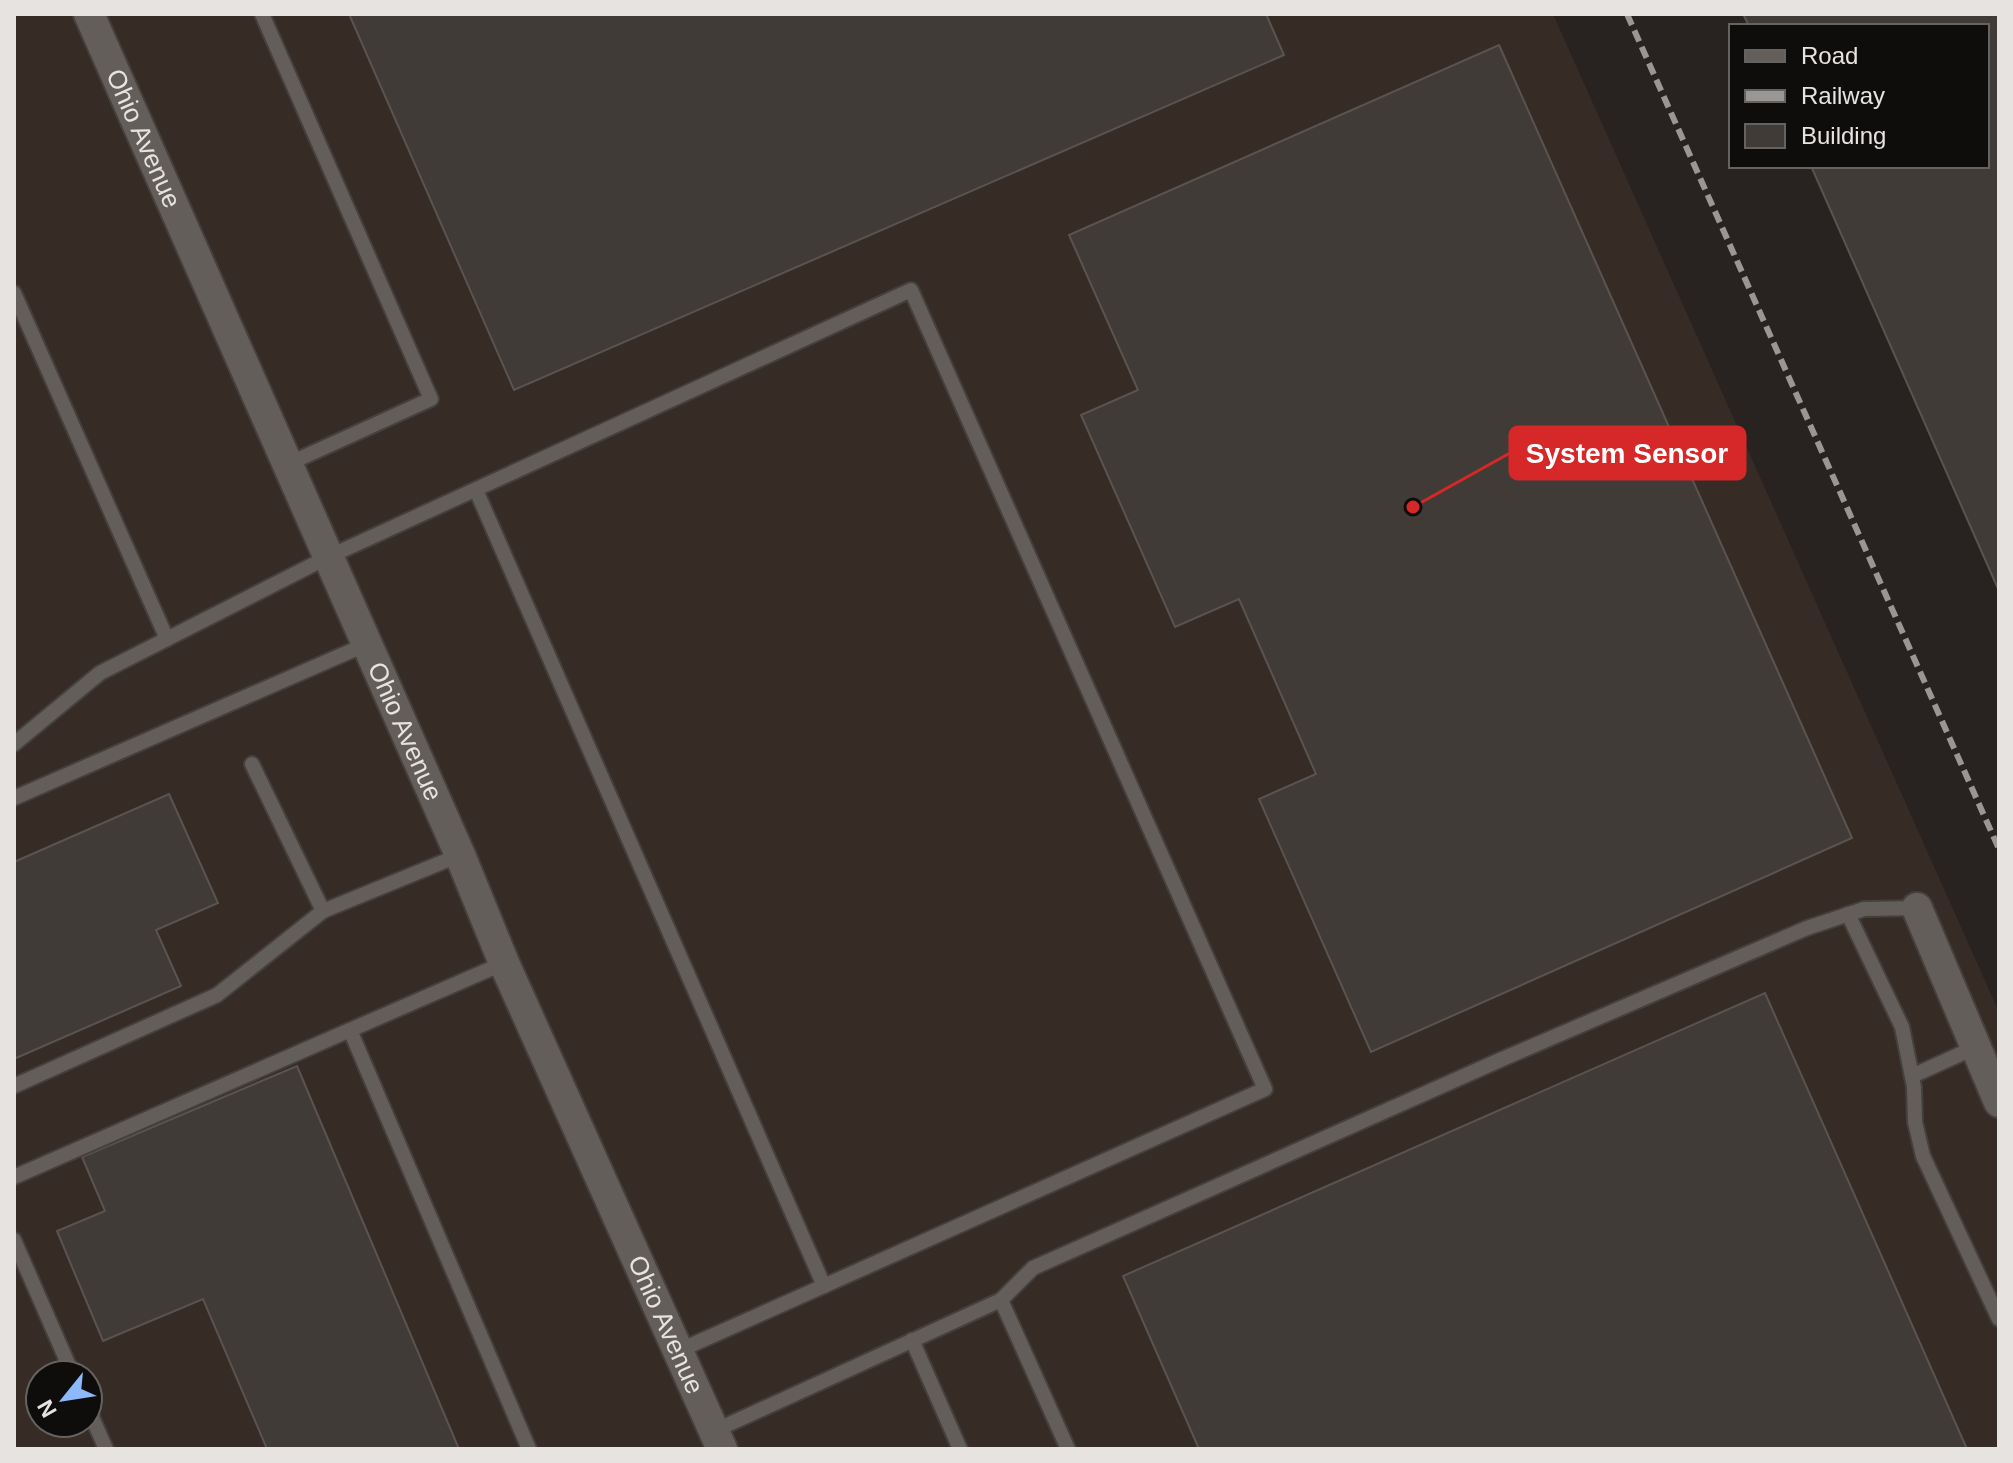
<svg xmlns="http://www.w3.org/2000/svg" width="2013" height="1463" font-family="Arial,sans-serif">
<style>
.built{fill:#362b25;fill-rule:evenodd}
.building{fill:#413b38;stroke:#5a5450;stroke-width:2}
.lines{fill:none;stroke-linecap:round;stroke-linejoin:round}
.lane-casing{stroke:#44403e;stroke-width:18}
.street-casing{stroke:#44403e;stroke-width:34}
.lane{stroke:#645e5a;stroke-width:14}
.street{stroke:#645e5a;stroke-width:30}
.rail{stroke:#9a9694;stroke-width:6;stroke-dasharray:12 6;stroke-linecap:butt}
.labels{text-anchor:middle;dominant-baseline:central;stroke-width:6;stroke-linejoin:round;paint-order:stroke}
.street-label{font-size:26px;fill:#e7e3e1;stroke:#0f0d0b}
.leader{fill:none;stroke:#d62828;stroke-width:3}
.callout-dot{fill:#d62828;stroke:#0f0d0b;stroke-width:3}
.callout{fill:#d62828;stroke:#d62828;stroke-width:3}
.callout-label{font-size:28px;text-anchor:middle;font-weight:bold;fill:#fff}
</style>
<rect width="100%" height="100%" fill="#282320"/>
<!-- built -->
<path class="built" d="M14,14H1553L1999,1012V1449H14ZM40,1375H88V1423H40Z"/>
<!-- building -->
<g class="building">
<path d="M349,14H1266L1284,55L514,390Z"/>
<path d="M1743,14H1999V591L1811,166H1987V26H1749Z"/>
<path d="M1499,45L1852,838L1371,1052L1259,799L1316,774L1239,599L1175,627L1081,415L1138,390L1069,235Z"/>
<path d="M169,794L218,903L156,930L181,986L14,1059V862Z"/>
<path d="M1765,993L1967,1449H1199L1123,1276Z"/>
<path d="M297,1066L459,1449H267L203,1299L103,1341L57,1231L105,1211L82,1157Z"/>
</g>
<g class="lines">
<defs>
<g id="lane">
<path d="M262,14L431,399L288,464"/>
<path d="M14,293L167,639"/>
<path d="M476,490L824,1286"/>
<path d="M14,744L100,673L328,557L911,290L1265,1089L678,1351"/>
<path d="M252,764L323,911"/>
<path d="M14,798L367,644"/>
<path d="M1848,914L1902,1027L1914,1087L1915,1122L1923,1156L1999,1319"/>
<path d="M504,963L350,1030L529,1449"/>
<path d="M1912,1076L1976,1047"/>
<path d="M14,1086L217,995L323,911L460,855"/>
<path d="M14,1177L350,1030"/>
<path d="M14,1240L73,1375"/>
<path d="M1001,1300L1068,1449"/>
<path d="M912,1340L960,1449"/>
<path d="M88,1408L106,1449"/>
<path d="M714,1431L1001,1300L1033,1268L1500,1060L1807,928L1864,909L1917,908"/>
</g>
<g id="street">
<path id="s1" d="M89,14L460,855L504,963L722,1449"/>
<path d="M1917,908L1999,1102"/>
</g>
</defs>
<!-- lane casing -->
<use href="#lane" class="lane-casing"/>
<!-- street casing -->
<use href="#street" class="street-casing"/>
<!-- lane -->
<use href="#lane" class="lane"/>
<!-- street -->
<use href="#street" class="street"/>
<!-- rail -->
<path class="rail" d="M1627,14L1999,849"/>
</g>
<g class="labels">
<!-- street labels -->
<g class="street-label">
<text stroke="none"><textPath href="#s1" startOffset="136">Ohio Avenue</textPath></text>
<text stroke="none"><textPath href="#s1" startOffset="784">Ohio Avenue</textPath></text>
<text stroke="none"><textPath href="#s1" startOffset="1432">Ohio Avenue</textPath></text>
</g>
</g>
<!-- callouts -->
<path class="leader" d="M1413 507L1510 453"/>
<circle class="callout-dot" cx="1413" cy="507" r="8"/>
<rect class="callout" x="1510" y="427" width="235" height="52" rx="8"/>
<g class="callout-label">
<text x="1627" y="463">System Sensor</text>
</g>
<!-- border -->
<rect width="2013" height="1463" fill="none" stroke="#e7e3e1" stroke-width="32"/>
<!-- legend -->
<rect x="1729" y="24" width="260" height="144" fill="#0f0d0b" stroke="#656361" stroke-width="2"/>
<rect x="1745" y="50" width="40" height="12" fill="#645e5a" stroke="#656361" stroke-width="2"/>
<text x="1801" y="64" font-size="24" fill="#e7e3e1">Road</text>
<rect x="1745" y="90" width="40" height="12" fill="#9a9694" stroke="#656361" stroke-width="2"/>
<text x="1801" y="104" font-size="24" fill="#e7e3e1">Railway</text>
<rect x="1745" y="124" width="40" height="24" fill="#413b38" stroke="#656361" stroke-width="2"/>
<text x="1801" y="144" font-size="24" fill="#e7e3e1">Building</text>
<!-- north arrow -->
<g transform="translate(64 1399) rotate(240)"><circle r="38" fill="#0f0d0b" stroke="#656361" stroke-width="2"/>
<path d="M0-6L14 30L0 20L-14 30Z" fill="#8cb9fc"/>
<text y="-12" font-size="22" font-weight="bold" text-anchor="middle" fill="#e7e3e1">N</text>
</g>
</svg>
